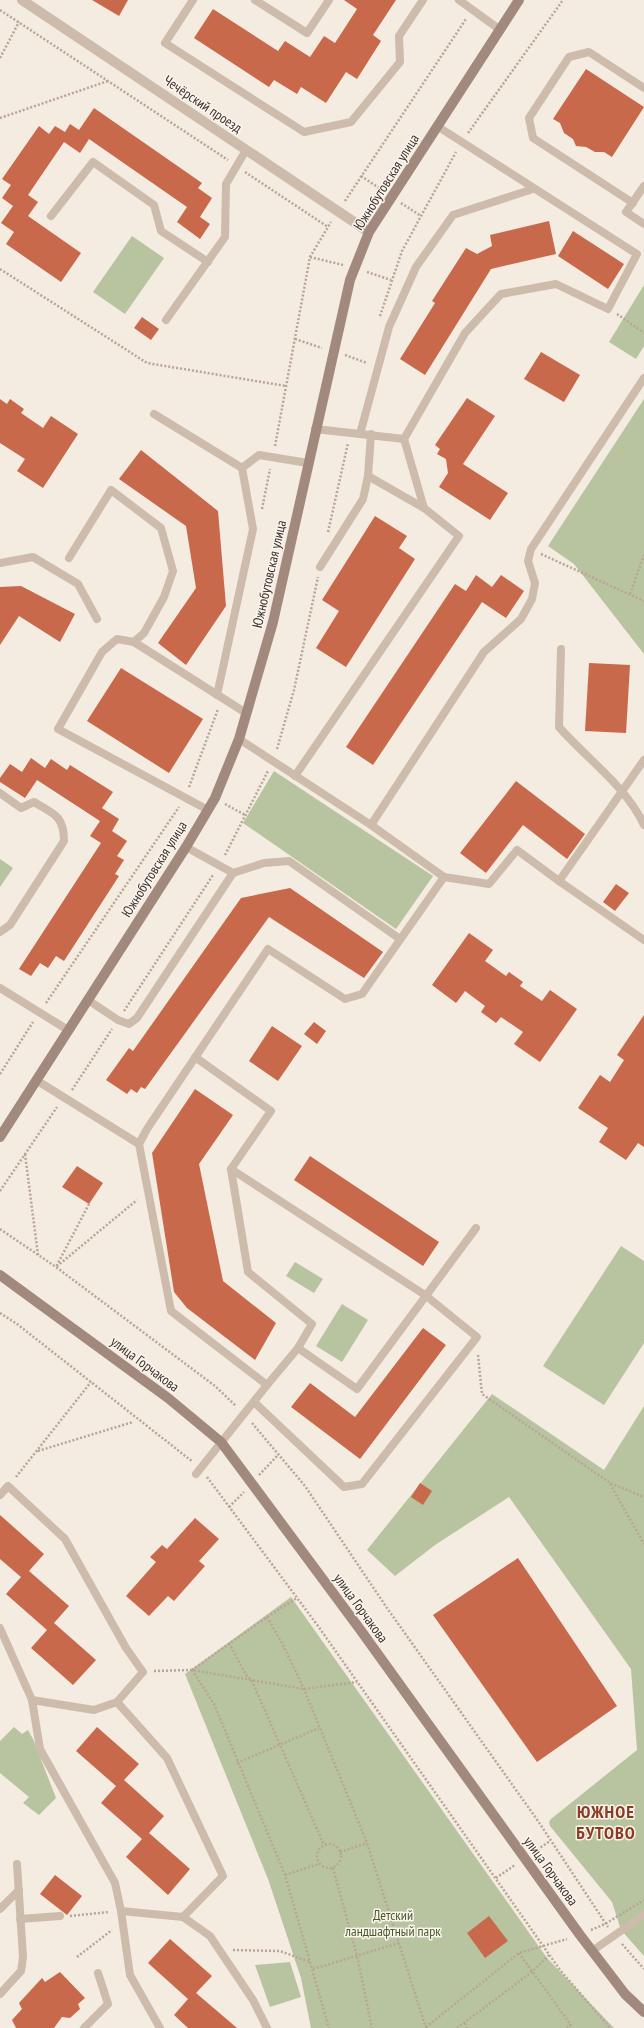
<svg xmlns="http://www.w3.org/2000/svg" width="644" height="2028" font-family="'PT Sans Narrow',sans-serif">
<style>
.green{fill:#b8c4a0}
.building{fill:#c8694b}
.lines{fill:none;stroke-linecap:round;stroke-linejoin:round}
.path{stroke:#b9a596;stroke-width:2.5;stroke-dasharray:2 2;stroke-linecap:butt}
.lane{stroke:#cdbbac;stroke-width:8}
.street{stroke:#cdbbac;stroke-width:10}
.secondary{stroke:#a18a7d;stroke-width:10}
.labels{text-anchor:middle;dominant-baseline:central;stroke-width:3;stroke-linejoin:round;paint-order:stroke}
.street-label{font-size:14px;fill:#3b302b;stroke:#fbf5ee}
.park-label{font-size:14px;fill:#4a5a2e;stroke:#fbf5ee}
.district-label{font-size:18px;font-weight:bold;letter-spacing:1px;fill:#8c3b22;stroke:#fbf5ee}
</style>
<rect width="100%" height="100%" fill="#f4ebe1"/>
<!-- green -->
<g class="green">
<path d="M132,236L164,258L125,314L93,292Z"/>
<path d="M644,285V346L636,359L609,342Z"/>
<path d="M644,399V654L574,564L548,546Z"/>
<path d="M274,771L433,876L396,929L243,823Z"/>
<path d="M0,859L13,868L0,887Z"/>
<path d="M621,1246L644,1261V1343L604,1405L543,1366Z"/>
<path d="M295,1262L323,1279L314,1293L286,1276Z"/>
<path d="M342,1304L368,1320L342,1362L316,1346Z"/>
<path d="M492,1394L604,1470L644,1406V1956L621,1930L612,1902L550,1826L549,1822L551,1819L637,1750L631,1669L509,1497L435,1545L395,1576L367,1550Z"/>
<path d="M291,1597L547,1958L614,2028H311L301,1978L268,1879L185,1674Z"/>
<path d="M14,1727L22,1734L28,1730L33,1739L56,1798L39,1815L23,1803L29,1797L0,1773V1741Z"/>
<path d="M290,1962L301,1997L270,2007L255,1965Z"/>
</g>
<!-- building -->
<g class="building">
<path d="M92,0H128L119,16Z"/>
<path d="M344,0H396L373,35L381,41L357,79L346,72L326,103L301,87L297,94L274,80L269,87L194,38L213,9L278,51L285,41L310,57L324,36L335,43L357,9Z"/>
<path d="M586,69L644,107L612,157L604,152H595L586,147L576,146L573,139L564,133L560,123L553,119Z"/>
<path d="M94,108L202,183L198,188L212,198L200,217L210,224L200,239L177,222L187,207L89,139L80,153L64,142L28,195L38,202L28,216L81,253L61,282L6,244L14,232L1,223L13,206L2,198L11,185L2,179L39,126L49,134L55,126L65,132L70,124L79,130Z"/>
<path d="M549,221L556,254L491,269L425,375L400,359L435,303L432,301L466,248L477,254L492,246L490,235Z"/>
<path d="M573,231L624,264L608,289L558,256Z"/>
<path d="M142,317L159,329L151,340L134,328Z"/>
<path d="M541,352L580,375L564,402L524,379Z"/>
<path d="M467,398L495,416L463,464L508,493L490,520L439,487L448,473L446,459L437,454L440,449L435,445Z"/>
<path d="M0,399L7,404L10,399L24,409L21,413L43,428L51,416L78,434L43,488L17,471L25,459L0,443Z"/>
<path d="M141,450L218,511L226,606L186,665L158,643L196,588L186,526L119,479Z"/>
<path d="M375,516L407,536L399,548L415,559L346,667L316,648L339,611L322,600Z"/>
<path d="M476,575L492,587L501,575L524,591L506,618L482,602L373,765L346,747L455,584L466,591Z"/>
<path d="M21,586L75,614L60,642L19,616L0,645V587Z"/>
<path d="M589,663L630,665L626,733L585,731Z"/>
<path d="M121,668L203,719L169,773L87,721Z"/>
<path d="M31,758L45,768L51,759L67,770L70,765L113,792L102,808L119,819L112,831L127,841L117,856L124,860L115,874L119,876L64,961L56,956L48,968L40,963L31,976L19,969L101,843L90,836L100,821L37,780L25,798L0,782V778L10,764L22,772Z"/>
<path d="M516,781L585,834L567,859L523,825L486,873L460,853Z"/>
<path d="M616,884L629,893L615,911L603,902Z"/>
<path d="M290,888L383,952L364,978L269,917L145,1089L141,1087L137,1093L131,1089L127,1094L106,1080L129,1048L133,1051L241,898Z"/>
<path d="M469,933L493,950L485,961L506,976L509,972L523,982L520,986L542,1001L550,990L577,1009L540,1062L514,1044L523,1032L501,1017L496,1023L481,1012L485,1006L465,991L456,1003L432,985Z"/>
<path d="M644,1015V1147L638,1143L626,1160L599,1142L608,1128L578,1108L600,1075L610,1082L624,1060L617,1055Z"/>
<path d="M314,1022L326,1031L317,1044L304,1034Z"/>
<path d="M272,1026L302,1046L278,1081L249,1061Z"/>
<path d="M195,1089L233,1115L199,1164L223,1281L276,1323L255,1360L187,1308L174,1292L152,1153Z"/>
<path d="M310,1156L439,1242L423,1266L294,1180Z"/>
<path d="M77,1166L103,1183L89,1204L62,1187Z"/>
<path d="M423,1328L446,1345L360,1459L291,1407L310,1383L355,1417Z"/>
<path d="M420,1483L432,1491L423,1505L411,1497Z"/>
<path d="M0,1515L44,1554L29,1571L69,1606L54,1623L96,1660L73,1685L31,1648L47,1630L6,1594L21,1577L0,1559Z"/>
<path d="M195,1518L219,1539L199,1561L205,1566L174,1601L168,1596L149,1616L126,1596L156,1562L150,1557L162,1545L167,1549Z"/>
<path d="M518,1558L617,1706L537,1762L433,1615Z"/>
<path d="M97,1727L139,1764L124,1780L164,1816L149,1833L190,1869L168,1895L126,1857L142,1839L101,1803L116,1786L76,1751Z"/>
<path d="M55,1875L82,1896L67,1915L40,1894Z"/>
<path d="M489,1916L508,1941L485,1958L467,1933Z"/>
<path d="M170,1939L212,1976L196,1993L237,2028H188L174,2015L188,1999L148,1963Z"/>
<path d="M60,1972L85,1998L78,2004L80,2009L70,2018L62,2017L54,2028H16L12,2020L22,2009L19,2003L42,1978L45,1982Z"/>
</g>
<g class="lines">
<!-- path -->
<g class="path">
<path d="M0,10L228,160"/>
<path d="M0,58L19,22"/>
<path d="M0,118L108,81"/>
<path d="M468,133L563,0"/>
<path d="M245,172L328,227"/>
<path d="M361,176L382,190"/>
<path d="M345,201L466,19"/>
<path d="M401,203L421,216"/>
<path d="M310,257L343,265"/>
<path d="M0,269L147,363L286,386"/>
<path d="M367,272L391,280"/>
<path d="M617,314L644,333"/>
<path d="M380,316L402,251L456,152"/>
<path d="M295,339L322,348"/>
<path d="M345,355L367,363"/>
<path d="M275,446L310,257L331,222"/>
<path d="M262,509L270,469"/>
<path d="M328,532L348,443"/>
<path d="M541,554L644,601"/>
<path d="M630,594L644,555"/>
<path d="M277,749L294,690L318,577"/>
<path d="M189,787L218,709"/>
<path d="M225,804L245,815"/>
<path d="M225,855L268,771"/>
<path d="M46,1003L179,807"/>
<path d="M124,1011L213,875"/>
<path d="M0,1074L33,1022"/>
<path d="M72,1090L112,1029"/>
<path d="M25,1154L38,1255"/>
<path d="M0,1191L57,1107"/>
<path d="M89,1204L56,1267L137,1200"/>
<path d="M0,1229L56,1267L215,1386L236,1406"/>
<path d="M0,1313L17,1324L193,1462"/>
<path d="M478,1355L482,1394L610,1483L644,1497"/>
<path d="M252,1423L305,1486L387,1608L538,1821L608,1927"/>
<path d="M38,1451L133,1422"/>
<path d="M259,1475L278,1455"/>
<path d="M16,1477L91,1382"/>
<path d="M207,1477L318,1626L560,1970L610,2028"/>
<path d="M610,1484L644,1544"/>
<path d="M229,1507L244,1492"/>
<path d="M267,1617L282,1643L304,1689L367,1843L426,2028"/>
<path d="M229,1643L246,1675L252,1681L324,1845"/>
<path d="M192,1670L214,1704L285,1875L329,2028"/>
<path d="M192,1670L267,1617L297,1598"/>
<path d="M154,1671L192,1670L304,1689L357,1682"/>
<path d="M237,1763L319,1728"/>
<circle cx="329" cy="1856" r="12"/>
<path d="M340,1852L367,1843"/>
<path d="M534,1852L550,1841"/>
<path d="M333,1868L358,1960L372,2028"/>
<path d="M285,1875L319,1864"/>
<path d="M496,1878L515,1865"/>
<path d="M70,1916L109,1912"/>
<path d="M591,1930L605,1924L644,1900"/>
<path d="M622,1944L644,1969"/>
<path d="M233,1950L280,1951L310,1962"/>
<path d="M519,1953L573,2028"/>
<path d="M77,1957L112,1930"/>
<path d="M313,1969L399,1943"/>
<path d="M465,2023L467,2028"/>
<path d="M426,2027L519,1953L567,1939"/>
<path d="M457,2028L533,1971L549,1955"/>
<path d="M567,2028L570,2024"/>
</g>
<!-- lane -->
<g class="lane">
<path d="M193,0L165,43L304,132L351,122L400,62L399,36L423,0"/>
<path d="M255,0L307,33L329,0"/>
<path d="M459,0L499,29"/>
<path d="M644,186L626,212L644,224"/>
<path d="M633,203L533,138L529,118L569,57L589,52L644,88"/>
<path d="M51,216L93,162L154,205L161,231L208,262"/>
<path d="M166,320L225,237L226,184L246,150"/>
<path d="M154,414L242,468L253,529L217,695"/>
<path d="M315,429L360,434L389,327L416,267L453,215L533,189"/>
<path d="M360,434L404,439L465,333L501,294L556,284L608,309L637,254L437,126"/>
<path d="M371,434L368,476L424,508"/>
<path d="M242,468L259,455L308,463"/>
<path d="M69,558L111,490L161,528L173,571L164,597L144,633L134,642"/>
<path d="M0,563L33,557L78,584L97,619"/>
<path d="M320,567L363,499L368,476"/>
<path d="M561,649L559,727C587,759 626,786 644,825"/>
<path d="M239,739L371,825L484,652L521,619L532,599L535,583L528,561L531,549L644,378"/>
<path d="M295,776L459,536L424,508L404,439"/>
<path d="M0,793L21,808L34,802C53,814 64,815 64,841L10,925L0,932"/>
<path d="M208,810L58,729L102,652L117,639L134,642L246,713"/>
<path d="M233,873L264,863L289,861L400,939"/>
<path d="M444,877L489,884L517,850L559,881L644,760"/>
<path d="M559,881L644,940"/>
<path d="M0,988L68,1030"/>
<path d="M88,1000L118,1020L129,1024L137,1018L233,873L186,847"/>
<path d="M195,1057L271,1111L231,1169L248,1272L312,1324L298,1348L267,1385"/>
<path d="M36,1080L139,1144"/>
<path d="M231,1169L425,1295L477,1337L362,1484L344,1487L254,1402"/>
<path d="M298,1348L357,1389L476,1228"/>
<path d="M196,1474L267,1385L171,1311L139,1144L147,1129L268,949L345,999L362,994L444,877L371,825"/>
<path d="M0,1495L8,1486L65,1539L126,1648L143,1672L117,1702L94,1710L32,1700"/>
<path d="M0,1628L32,1700L40,1749L115,1883L121,1911L130,1975L160,2028"/>
<path d="M117,1702L167,1758L223,1876L183,1917L210,1936L253,2000L267,2028"/>
<path d="M0,1909L19,1890"/>
<path d="M121,1911L183,1917"/>
<path d="M20,1919L60,1916"/>
<path d="M592,1951L644,1915"/>
<path d="M0,1994L21,1971L23,1957L17,1864"/>
<path d="M84,2028L108,2004L98,1973"/>
</g>
<!-- street -->
<path class="street" d="M22,0L369,232"/>
<!-- secondary -->
<g class="secondary">
<path d="M0,1137L186,847L215,798L239,739L273,622L350,280L369,232L519,0"/>
<path d="M0,1275L168,1398L221,1442L359,1628L580,1935L625,1994L644,2012"/>
</g>
</g>
<g class="labels">
<!-- street labels -->
<g class="street-label">
<text transform="translate(203 104) rotate(34)">Чечёрский проезд</text>
<text transform="translate(386 182) rotate(-58)">Южнобутовская улица</text>
<text transform="translate(269 574) rotate(-77)">Южнобутовская улица</text>
<text transform="translate(154 869) rotate(-58)">Южнобутовская улица</text>
<text transform="translate(145 1364) rotate(37)">улица Горчакова</text>
<text transform="translate(361 1608) rotate(54)">улица Горчакова</text>
<text transform="translate(551 1871) rotate(54)">улица Горчакова</text>
</g>
<!-- park labels -->
<g class="park-label">
<text x="393" y="1915">Детский<tspan x="393" dy="16">ландшафтный парк</tspan></text>
</g>
<!-- district labels -->
<g class="district-label">
<text x="606" y="1811">ЮЖНОЕ<tspan x="606" dy="21">БУТОВО</tspan></text>
</g>
</g>
</svg>
